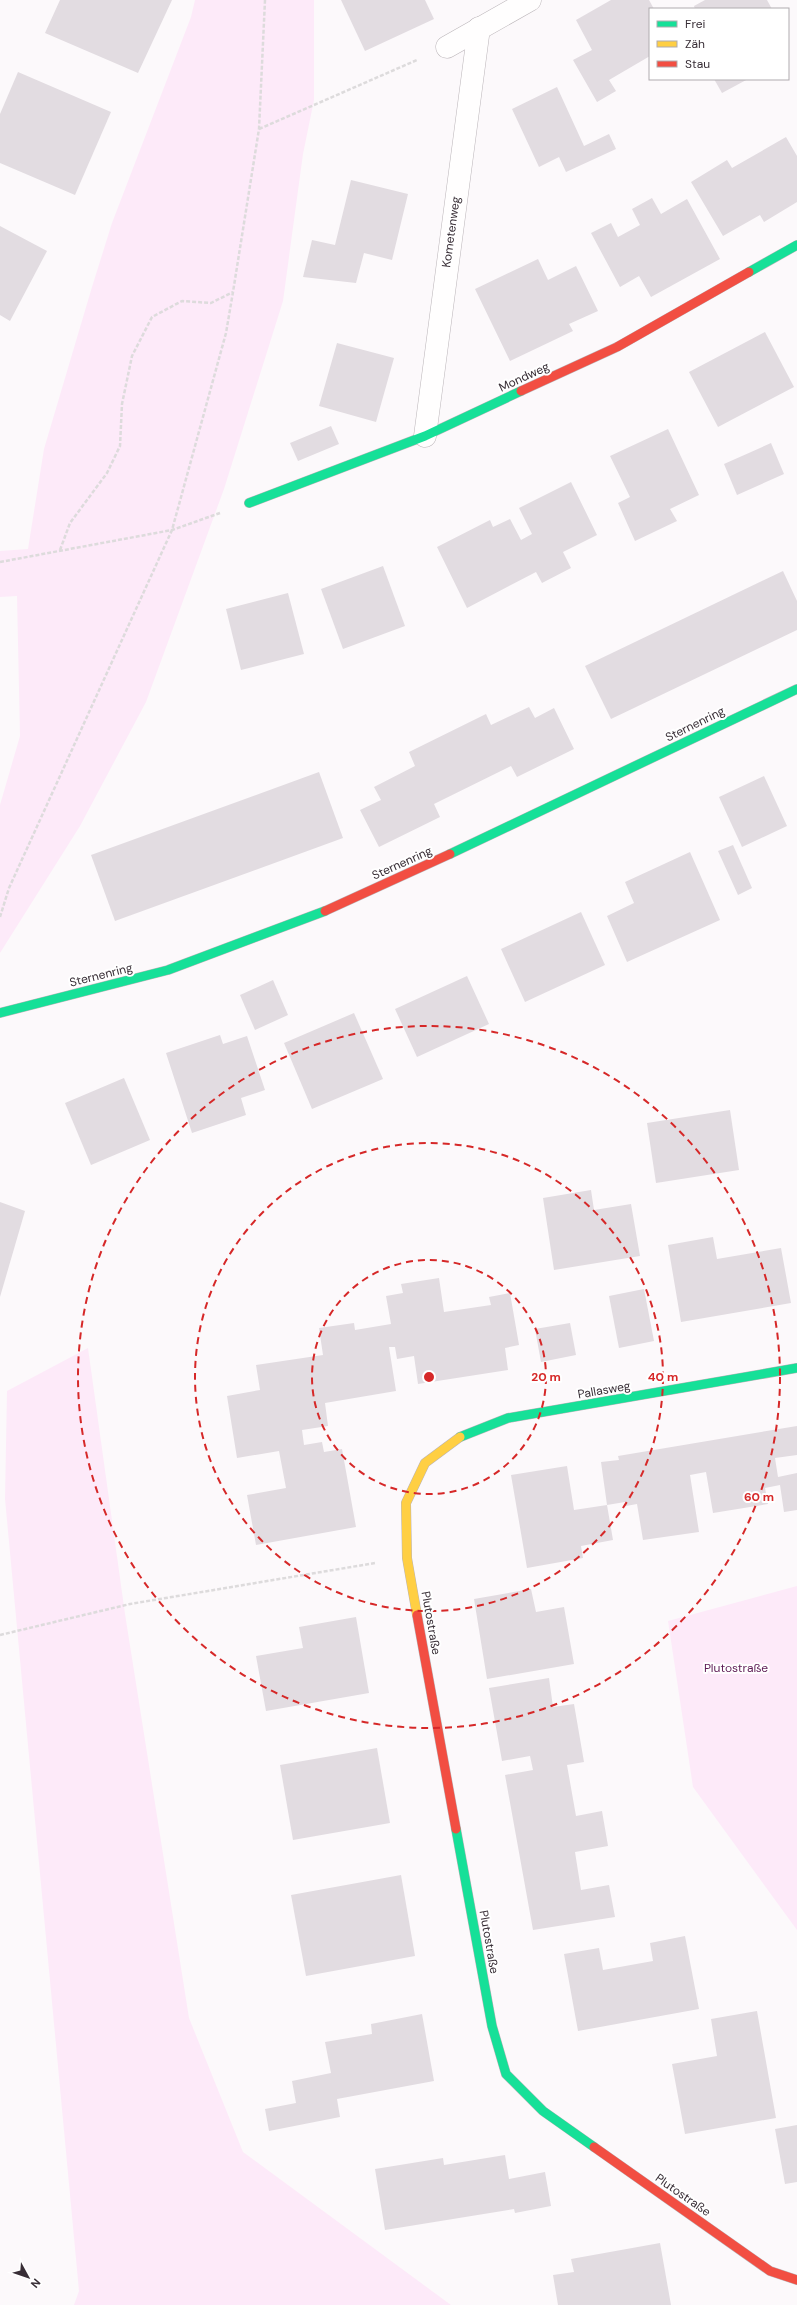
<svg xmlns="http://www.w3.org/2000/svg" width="797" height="2305" font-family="'DM Sans',sans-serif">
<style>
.green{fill:#fdeaf9}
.building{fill:#e2dce1}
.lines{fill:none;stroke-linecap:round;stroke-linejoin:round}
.street-casing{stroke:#bab4b8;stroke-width:23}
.fast-casing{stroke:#bab4b8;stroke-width:10}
.slow-casing{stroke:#bab4b8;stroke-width:10}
.jam-casing{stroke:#bab4b8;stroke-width:10}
.path{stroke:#dddbdc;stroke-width:2.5;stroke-dasharray:4 2;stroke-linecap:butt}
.street{stroke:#fffefe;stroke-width:22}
.fast{stroke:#16e098;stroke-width:9}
.slow{stroke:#ffcf43;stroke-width:9}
.jam{stroke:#f24e42;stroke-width:9}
.ring{fill:none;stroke:#d62828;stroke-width:2;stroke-dasharray:7 5}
.labels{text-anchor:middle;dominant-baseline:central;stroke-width:4;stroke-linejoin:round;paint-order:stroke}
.street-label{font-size:12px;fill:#382e36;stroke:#fff}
.park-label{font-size:12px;fill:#5c1a54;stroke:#fff}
.centre{fill:#d62828;stroke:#fff;stroke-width:2}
.ring-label{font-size:12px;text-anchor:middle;font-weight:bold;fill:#d62828;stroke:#fff;stroke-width:4;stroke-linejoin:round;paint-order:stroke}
</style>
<rect width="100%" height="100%" fill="#fcf9fb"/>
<!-- green -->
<g class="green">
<path d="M195,0H314V100L303,154L283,301L224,489L146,702L80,826L0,953V805L20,736L17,596L0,597V551L28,549L44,449L92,287L112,223L191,17Z"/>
<path d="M88,1348L125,1614L189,2018L243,2152L451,2305H74L79,2291L5,1499L7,1391Z"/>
<path d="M797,1586V1930L693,1787L668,1621Z"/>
</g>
<!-- building -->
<g class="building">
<path d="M60,0H172L138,73L45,33Z"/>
<path d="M341,0H425L434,19L365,51Z"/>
<path d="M611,0H649L654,9H650V56L609,80L616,91L597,102L573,60L592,50L576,20Z"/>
<path d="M705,0H767L772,9H695L694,6Z"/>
<path d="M18,72L111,112L75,195L0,163V114Z"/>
<path d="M714,79H748L722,93Z"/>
<path d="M557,87L584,146L609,134L616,149L566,172L559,157L539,167L512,109Z"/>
<path d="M786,137L797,156V202L764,222L760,215L723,236L691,182L727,160L732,168Z"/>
<path d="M351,180L408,194L392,260L364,253L356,283L303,277L312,240L335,245Z"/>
<path d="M652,198L661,214L687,199L720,259L651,297L639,276L620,287L591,233L611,223L618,237L640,225L632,209Z"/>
<path d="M0,226L47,251L10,321L0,315Z"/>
<path d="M538,259L548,280L576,266L598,311L569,324L573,331L510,361L475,289Z"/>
<path d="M765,332L794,387L718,427L689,372Z"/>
<path d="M337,343L394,358L376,422L319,406Z"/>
<path d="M331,426L339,444L298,461L290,443Z"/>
<path d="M668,429L699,495L670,509L677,521L635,541L618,503L630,497L610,456Z"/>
<path d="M771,443L784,474L737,495L724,464Z"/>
<path d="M571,482L597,535L563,552L571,568L542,583L536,572L467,608L437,547L490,520L493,527L510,519L521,540L532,534L519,508Z"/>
<path d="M383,566L405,626L343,649L321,589Z"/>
<path d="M783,571L797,601V630L611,719L585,666Z"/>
<path d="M288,593L304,654L241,670L226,609Z"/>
<path d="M529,707L535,718L554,708L574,749L517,777L511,766L434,804L440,817L379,847L360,810L381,800L374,787L415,766L409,752L486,714L491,725Z"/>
<path d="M319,772L343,838L115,921L91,855Z"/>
<path d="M764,776L787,826L742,847L719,797Z"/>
<path d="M733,845L752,888L738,895L718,851Z"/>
<path d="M690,852L720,920L627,962L607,916L634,903L625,882Z"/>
<path d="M581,912L605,965L525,1002L501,949Z"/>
<path d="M467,976L489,1024L417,1057L395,1009Z"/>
<path d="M273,980L288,1015L255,1030L240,995Z"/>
<path d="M354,1013L383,1079L312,1109L284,1043Z"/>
<path d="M220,1035L223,1044L247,1036L265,1090L241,1098L246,1115L192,1133L166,1053Z"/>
<path d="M124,1078L150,1140L91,1165L65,1103Z"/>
<path d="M730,1110L739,1170L656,1183L647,1123Z"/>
<path d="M591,1190L594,1210L631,1204L640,1256L554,1270L543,1198Z"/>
<path d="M0,1202L25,1211L0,1297Z"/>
<path d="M713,1237L717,1259L781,1248L791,1303L681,1322L668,1245Z"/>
<path d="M439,1278L444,1312L491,1305L489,1297L510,1293L519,1345L505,1348L508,1370L418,1384L414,1356L397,1359L395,1347H389L396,1391L325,1403L328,1426L302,1430L304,1445L322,1442L324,1452L342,1449L356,1527L256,1545L247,1495L286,1488L279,1451L237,1458L227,1396L260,1390L256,1365L323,1355L319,1328L354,1323L355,1330L391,1324L386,1296L403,1293L401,1284Z"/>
<path d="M644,1289L654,1341L619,1348L609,1296Z"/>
<path d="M570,1323L576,1355L541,1362L535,1329Z"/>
<path d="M797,1426V1455L775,1458L778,1477L797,1473V1510L784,1512L780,1485L765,1488L768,1504L713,1513L706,1472L690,1475L699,1532L643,1540L637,1504L626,1506L625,1502L607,1505L613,1540L581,1546L583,1558L527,1568L511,1475L567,1466L574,1510L607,1505L601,1462L619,1460L618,1456Z"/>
<path d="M531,1589L536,1612L564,1607L574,1664L487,1679L474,1599Z"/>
<path d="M356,1617L369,1693L266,1711L256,1656L303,1648L299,1627Z"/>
<path d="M549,1678L553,1707L574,1704L584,1762L567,1765L576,1816L602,1811L608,1846L575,1852L581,1890L609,1885L615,1917L533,1930L505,1775L533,1770L530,1756L502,1761L489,1688Z"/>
<path d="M377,1748L390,1823L293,1840L280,1765Z"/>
<path d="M401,1875L415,1956L306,1976L291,1895Z"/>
<path d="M685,1936L699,2009L578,2031L564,1954L599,1948L603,1970L653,1961L650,1943Z"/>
<path d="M757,2011L776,2118L685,2134L672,2064L717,2056L711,2019Z"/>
<path d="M422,2014L434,2081L337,2099L340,2117L269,2131L265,2109L296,2103L292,2081L331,2073L325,2042L372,2034L371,2024Z"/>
<path d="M797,2125V2182L785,2184L775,2129Z"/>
<path d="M505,2155L509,2179L545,2172L551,2206L515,2213L514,2209L385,2230L375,2169L443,2158L444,2165Z"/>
<path d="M660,2243L671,2305H558L553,2275L574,2272L571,2259Z"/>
</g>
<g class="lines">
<defs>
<g id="street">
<path d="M447,47L530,0"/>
<path d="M425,436L479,28"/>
</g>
<g id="fast">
<path d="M749,272L797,245"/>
<path d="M249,503L425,436L521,391"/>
<path d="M450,854L797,689"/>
<path d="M0,1013L168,970L325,911"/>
<path d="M460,1437L508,1418L797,1368"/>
<path d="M456,1829L492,2026L506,2074L543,2111L594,2147"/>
</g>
<path id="slow" d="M417,1615L407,1558L406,1503L425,1463L460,1437"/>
<g id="jam">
<path d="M521,391L617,347L749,272"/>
<path d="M325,911L450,854"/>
<path d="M417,1615L456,1829"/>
<path d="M594,2147L770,2271L797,2280"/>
</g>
</defs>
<!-- street casing -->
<use href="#street" class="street-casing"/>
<!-- fast casing -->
<use href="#fast" class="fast-casing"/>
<!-- slow casing -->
<use href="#slow" class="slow-casing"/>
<!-- jam casing -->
<use href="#jam" class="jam-casing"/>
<!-- path -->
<g class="path">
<path d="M259,129L417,60"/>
<path d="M60,550L70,523L107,473L120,446L122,404L132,356L152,317L182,301L211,303L233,292"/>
<path d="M0,562L172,530L220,513"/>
<path d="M0,917L9,888L172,530L226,333L233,292L259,129L265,0"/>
<path d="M0,1635L130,1604L375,1563"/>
</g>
<!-- street -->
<use href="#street" class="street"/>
<!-- fast -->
<use href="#fast" class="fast"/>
<!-- slow -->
<use href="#slow" class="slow"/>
<!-- jam -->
<use href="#jam" class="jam"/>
</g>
<!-- distance rings -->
<g class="ring">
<circle cx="429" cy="1377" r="117"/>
<circle cx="429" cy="1377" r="234"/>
<circle cx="429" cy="1377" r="351"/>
</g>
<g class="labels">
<!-- street labels -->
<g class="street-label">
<text transform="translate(451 232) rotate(-82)">Kometenweg</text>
<text transform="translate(524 377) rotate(-25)">Mondweg</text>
<text transform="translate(695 724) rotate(-26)">Sternenring</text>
<text transform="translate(402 863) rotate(-24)">Sternenring</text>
<text transform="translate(101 975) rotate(-14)">Sternenring</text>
<text transform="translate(604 1390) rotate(-10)">Pallasweg</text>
<text transform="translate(431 1623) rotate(80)">Plutostraße</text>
<text transform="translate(489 1942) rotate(80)">Plutostraße</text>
<text transform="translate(683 2195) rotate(35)">Plutostraße</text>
</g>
<!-- park labels -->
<g class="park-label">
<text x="736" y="1668">Plutostraße</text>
</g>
</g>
<circle cx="429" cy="1377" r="6" class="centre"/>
<g class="ring-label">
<text x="546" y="1381">20 m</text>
<text x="663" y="1381">40 m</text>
<text x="759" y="1501">60 m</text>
</g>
<!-- legend -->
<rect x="649" y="8" width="140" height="72" fill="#ffffff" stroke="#afabaf"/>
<rect x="657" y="21" width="20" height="6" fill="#16e098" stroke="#afabaf"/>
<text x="685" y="28" font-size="12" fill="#382e36">Frei</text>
<rect x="657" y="41" width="20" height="6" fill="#ffcf43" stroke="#afabaf"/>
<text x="685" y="48" font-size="12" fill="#382e36">Zäh</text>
<rect x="657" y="61" width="20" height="6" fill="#f24e42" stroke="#afabaf"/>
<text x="685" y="68" font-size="12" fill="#382e36">Stau</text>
<!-- north arrow -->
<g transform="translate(28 2277) rotate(130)" stroke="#ffffff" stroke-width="3" paint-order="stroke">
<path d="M0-3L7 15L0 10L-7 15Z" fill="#382e36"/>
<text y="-6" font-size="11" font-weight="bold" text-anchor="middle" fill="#382e36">N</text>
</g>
</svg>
